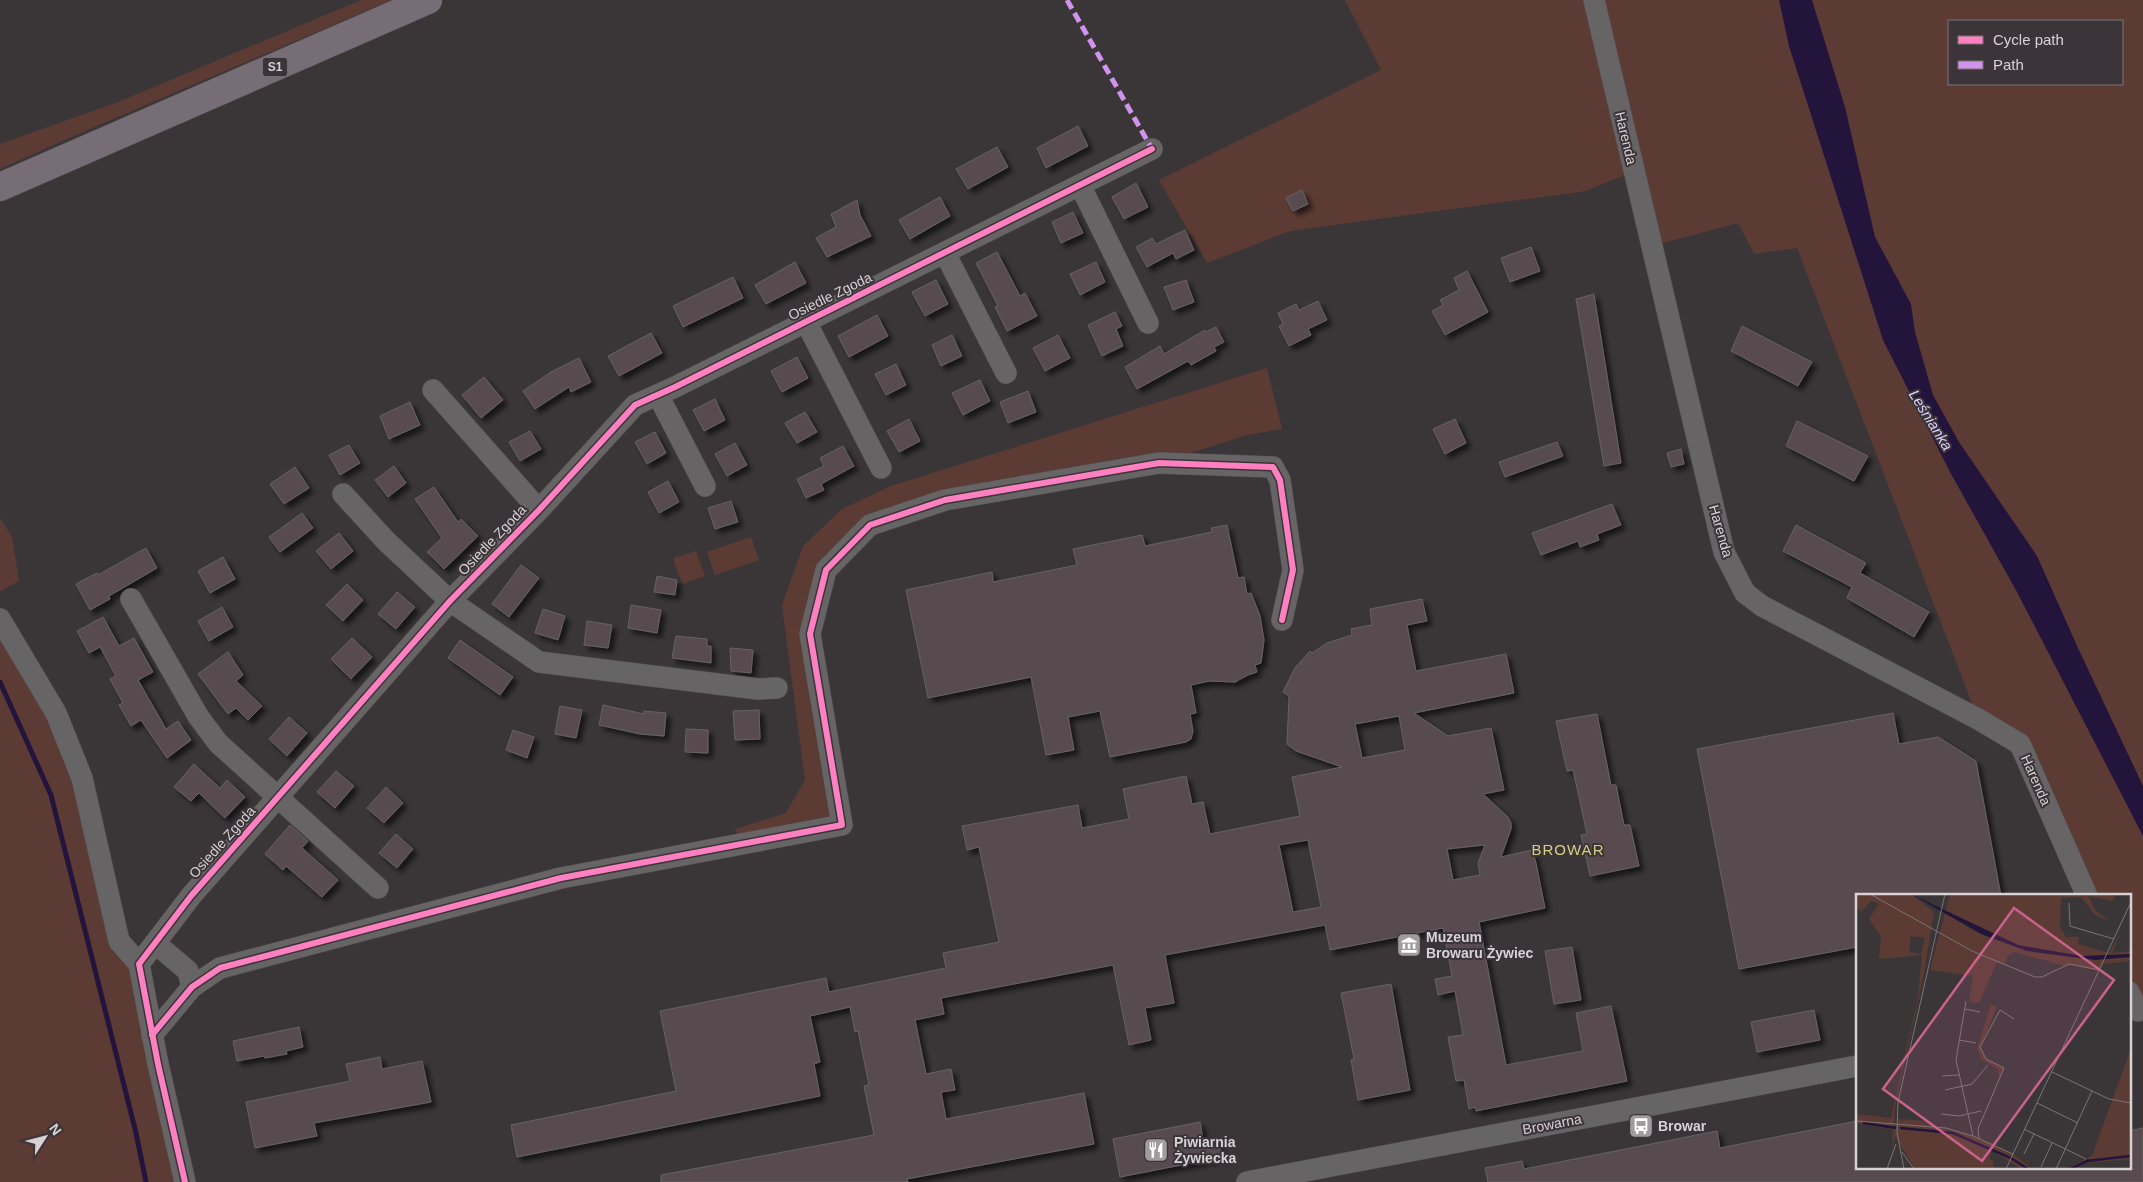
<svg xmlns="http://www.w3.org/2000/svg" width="2143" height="1182" font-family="Helvetica,sans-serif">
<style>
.green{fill:#5c3b34;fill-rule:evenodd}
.water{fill:#22143b}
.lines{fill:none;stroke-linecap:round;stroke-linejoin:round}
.stream{stroke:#22143b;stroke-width:5}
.building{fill:#584b4f;stroke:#666263;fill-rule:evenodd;filter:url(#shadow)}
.minor-casing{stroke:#555253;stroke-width:22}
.highway-casing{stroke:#555253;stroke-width:29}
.minor{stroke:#666465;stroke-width:21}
.highway{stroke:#766d77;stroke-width:28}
.quiet{stroke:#d193ec;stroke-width:5;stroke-dasharray:10 5;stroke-linecap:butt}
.cycleway-casing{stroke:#3c3438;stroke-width:9}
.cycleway{stroke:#ff80c0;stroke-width:6}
.labels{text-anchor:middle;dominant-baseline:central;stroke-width:4;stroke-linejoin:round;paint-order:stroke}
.shield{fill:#3c3438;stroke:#a8a3a6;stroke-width:1}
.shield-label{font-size:12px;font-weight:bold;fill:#d7d3d5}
.street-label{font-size:14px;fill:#d7d3d5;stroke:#3c3438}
.poi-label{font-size:14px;font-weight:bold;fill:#d7d3d5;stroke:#3c3438;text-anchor:start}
.water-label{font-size:15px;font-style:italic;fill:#dbd0fe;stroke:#3c3438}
.neighbourhood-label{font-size:15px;letter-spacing:1px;fill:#d3d082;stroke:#3c3438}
.inset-river{fill:none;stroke:#22143b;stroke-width:2.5}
.inset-road{fill:none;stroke:#797577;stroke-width:1}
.view{fill:#ca638c;fill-opacity:0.15;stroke:#ca638c;stroke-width:2.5}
.inset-edge{fill:none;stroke:#d7d3d5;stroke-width:2.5}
</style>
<defs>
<filter id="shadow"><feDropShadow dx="4.5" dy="4.5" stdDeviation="2.5" flood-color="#0009"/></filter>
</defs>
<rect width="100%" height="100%" fill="#3a3638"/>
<!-- green -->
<g class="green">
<path d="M361,0H391C261,57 129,110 0,169V144L118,102Z"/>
<path d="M1345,0H2143V1010L2129,992V896H2087L2020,744L1978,719L1797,248L1754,254L1738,223L1652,246L1634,171L1586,191L1290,231L1207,263L1159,180L1381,70ZM1949,21H2122V84H1949Z"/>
<path d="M1267,368L1282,429L1247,435L1159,463L870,525L826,570L810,634L842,825L743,844L735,829L786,813L805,780L782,605L803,546L842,509L891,486Z"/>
<path d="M0,518L12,537L19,581L0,591Z"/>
<path d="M751,537L759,560L715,575L707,552Z"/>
<path d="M696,551L705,576L682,584L673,558Z"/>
<path d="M0,619L56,713L119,940L139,964L188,1182H0Z"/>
</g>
<!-- water -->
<path class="water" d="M1779,0H1812L1845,107L1875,237L1911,304L1915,332L1933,395L1959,442L2037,556L2078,648L2143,786V836L2017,592L1950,472L1883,340L1789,46Z"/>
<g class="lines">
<!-- stream -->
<path class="stream" d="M0,682L51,795L136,1133L146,1182"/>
</g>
<!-- building -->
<g class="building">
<path d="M1078,126L1088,146L1046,168L1037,148Z"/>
<path d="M997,147L1008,167L968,189L956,169Z"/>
<path d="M1136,183L1148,207L1124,219L1112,197Z"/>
<path d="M1302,190L1308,204L1293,211L1286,198Z"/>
<path d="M940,197L950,216L910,239L899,220Z"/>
<path d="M857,200L860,215L871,236L827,257L816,238L836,227L831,214Z"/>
<path d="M1073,212L1083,233L1061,243L1052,222Z"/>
<path d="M1185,230L1194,250L1176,259L1173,253L1147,267L1136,247L1152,238L1156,244Z"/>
<path d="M1531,247L1540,271L1510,282L1501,258Z"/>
<path d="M997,252L1020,296L1025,293L1037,316L1007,331L995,307L998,306L976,263Z"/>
<path d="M795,262L806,283L766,304L755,285Z"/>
<path d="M1096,262L1105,282L1080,295L1070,274Z"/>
<path d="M1467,271L1488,312L1445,335L1432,311L1443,305L1440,300L1459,290L1454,278Z"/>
<path d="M733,277L743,298L683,327L673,306Z"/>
<path d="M936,280L948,304L925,316L912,292Z"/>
<path d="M1186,280L1194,302L1173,310L1164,287Z"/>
<path d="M1594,294L1621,463L1604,466L1576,299Z"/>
<path d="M1318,301L1327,320L1308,329L1311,335L1289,346L1279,326L1283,324L1278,313L1296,304L1299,310Z"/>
<path d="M1115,312L1122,326L1116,329L1123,346L1102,356L1088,325Z"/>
<path d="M877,315L888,336L849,357L838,336Z"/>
<path d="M1742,326L1812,362L1798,386L1731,351Z"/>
<path d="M1216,327L1224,342L1214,347L1216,351L1191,365L1188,361L1137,389L1125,367L1160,346L1164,354L1205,330L1206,332Z"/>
<path d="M651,333L662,353L619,376L608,356Z"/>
<path d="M952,335L962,356L941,366L932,345Z"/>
<path d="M1058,335L1070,358L1045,371L1033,348Z"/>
<path d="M797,357L808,378L782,392L771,371Z"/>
<path d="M579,358L591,382L571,392L569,387L535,409L523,391L551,372Z"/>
<path d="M896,364L906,385L886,395L875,374Z"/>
<path d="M484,377L503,400L481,418L462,395Z"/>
<path d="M980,380L990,401L963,415L952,393Z"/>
<path d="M1028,391L1036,412L1008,423L1000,402Z"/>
<path d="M715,399L725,420L704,431L693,410Z"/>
<path d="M410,402L420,425L389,439L380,416Z"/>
<path d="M805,412L817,432L797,443L785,423Z"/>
<path d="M909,419L920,441L899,452L887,431Z"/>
<path d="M1455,419L1466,443L1445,454L1433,429Z"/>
<path d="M1797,421L1868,456L1854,481L1786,446Z"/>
<path d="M530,431L541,449L520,461L509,442Z"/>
<path d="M655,432L666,453L647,464L635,442Z"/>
<path d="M1557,442L1563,456L1505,477L1499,462Z"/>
<path d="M735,443L747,465L727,476L715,454Z"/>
<path d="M349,445L360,463L340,475L329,455Z"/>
<path d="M843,446L854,466L821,484L824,490L806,498L797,479L824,466L820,458Z"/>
<path d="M1681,449L1684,464L1671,467L1667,453Z"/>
<path d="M394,466L406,483L388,497L375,480Z"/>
<path d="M295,467L309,488L284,504L270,484Z"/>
<path d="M668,481L679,502L659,513L648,492Z"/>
<path d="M434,487L458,522L461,519L478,536L444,569L427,552L442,538L415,499Z"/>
<path d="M731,501L738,522L715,529L708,508Z"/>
<path d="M1612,504L1621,525L1597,534L1599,540L1580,547L1578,541L1541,555L1532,533Z"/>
<path d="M302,513L313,528L280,552L269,537Z"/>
<path d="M1227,525L1238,578L1244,577L1247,594L1251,593L1260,616L1264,640L1261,663L1255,665L1257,672L1248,675L1235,682L1209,681L1191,685L1196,713L1190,714L1193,731L1191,739L1186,742L1110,757L1100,711L1068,717L1074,750L1046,755L1031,677L928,698L906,590L992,572L993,582L1077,565L1073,549L1142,535L1145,546L1212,532L1211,528Z"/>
<path d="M1796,525L1866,563L1860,573L1929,612L1914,637L1847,598L1852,587L1783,551Z"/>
<path d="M339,533L353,551L331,569L316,551Z"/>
<path d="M146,548L157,568L109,596L110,599L90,610L76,584L97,573L98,575Z"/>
<path d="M223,557L235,579L210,593L198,571Z"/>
<path d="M521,565L539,578L509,617L492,604Z"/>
<path d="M657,576L677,580L675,595L654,592Z"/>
<path d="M347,584L363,600L343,621L326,605Z"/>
<path d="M397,592L415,607L396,629L378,614Z"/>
<path d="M1422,599L1427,621L1407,625L1416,671L1506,654L1514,693L1414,713L1448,736L1491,728L1504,790L1483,794L1508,817L1511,823V829L1501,857L1532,850L1536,863L1545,908L1479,922L1506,1065L1583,1051L1576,1013L1611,1006L1627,1081L1476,1111L1475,1107L1469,1109L1464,1080L1456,1081L1448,1037L1463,1035L1455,991L1438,995L1435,979L1452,976L1443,928L1330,950L1325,925L1165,955L1174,1003L1145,1008L1151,1040L1129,1045L1113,965L941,998L944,1014L915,1020L926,1074L951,1069L955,1090L941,1092L946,1119L1084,1093L1094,1144L907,1179L908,1182H661V1175L874,1135L864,1086L869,1085L858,1031L855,1032L850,1007L810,1016L820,1062L814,1064L820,1096L517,1157L511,1125L676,1091L660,1011L826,978L829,992L946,968L943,953L999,942L979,847L967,850L962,826L1078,805L1082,828L1129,819L1123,789L1186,776L1192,804L1203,802L1210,834L1300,816L1292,777L1342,767L1296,751L1287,744L1289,696L1283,692L1295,668L1310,651L1312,653L1327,643L1352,635L1351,629L1372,625L1370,609ZM1399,716L1405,750L1362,758L1355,724ZM1308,840L1321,907L1293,912L1279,845ZM1485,845L1478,863L1480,875L1453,880L1447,849Z"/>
<path d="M631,605L661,610L657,633L628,628Z"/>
<path d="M222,607L233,627L209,641L198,621Z"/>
<path d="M543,609L565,616L558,640L535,633Z"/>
<path d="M103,617L119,646L134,638L153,672L138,680L166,729L178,721L191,740L167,758L141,720L131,726L119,705L123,703L110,679L116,676L100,647L89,653L77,631Z"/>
<path d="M587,621L612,625L608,648L584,645Z"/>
<path d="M676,636L707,639V646H711V663L672,658Z"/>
<path d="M352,638L372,657L351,679L331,659Z"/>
<path d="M460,640L513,677L500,695L448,658Z"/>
<path d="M730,648L753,650L751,673L731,671Z"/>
<path d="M228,652L243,675L236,681L262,706L248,720L236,708L228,714L198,674Z"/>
<path d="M603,705L644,714V711L666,713L664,736L640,734L599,725Z"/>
<path d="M560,706L582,710L576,738L555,734Z"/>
<path d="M759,710L760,739L735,740L733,711Z"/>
<path d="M1893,713L1899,744L1938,737L1976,761L2001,896H1857V947L1739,969L1697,749Z"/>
<path d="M1597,714L1611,785H1616L1624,825H1630L1639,866L1590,876L1581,835L1587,834L1573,770L1567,771L1556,721Z"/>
<path d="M289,717L307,733L287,756L269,739Z"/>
<path d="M686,729L708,730V753L685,752Z"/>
<path d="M513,730L534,737L527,758L506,750Z"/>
<path d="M194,764L220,788L227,780L245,797L225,818L199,793L191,801L174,787Z"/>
<path d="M336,771L354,786L335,808L317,792Z"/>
<path d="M386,787L403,803L384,823L367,808Z"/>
<path d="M290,825L308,841L302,848L338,880L322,897L286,866L283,870L265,854Z"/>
<path d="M396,834L413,849L397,868L379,853Z"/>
<path d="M1572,947L1581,1000L1554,1004L1545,951Z"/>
<path d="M1391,984L1410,1090L1358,1100L1351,1060L1354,1059L1341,993Z"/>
<path d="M1814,1010L1820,1040L1757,1052L1751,1022Z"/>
<path d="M299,1027L303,1047L286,1051L287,1054L265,1058L264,1056L237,1061L233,1041Z"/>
<path d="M380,1057L382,1069L422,1061L431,1102L314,1123L317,1136L255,1148L246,1102L350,1081L346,1064Z"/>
<path d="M1857,1121V1168H2129V1131L2143,1128V1182H1488L1485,1168L1522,1161L1524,1169L1717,1131L1720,1148Z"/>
<path d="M1200,1122L1204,1145L1219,1142L1222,1157L1120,1177L1113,1139Z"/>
</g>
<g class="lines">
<defs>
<g id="minor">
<path d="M1594,0L1724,552L1745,593L1762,606L1978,719L2020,744L2087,896"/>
<path d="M1080,185L1148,323"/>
<path d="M945,253L1006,373"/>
<path d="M806,322L881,468"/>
<path d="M433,390L539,510"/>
<path d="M658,395L705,486"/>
<path d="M343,494L386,541L450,601L539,662L758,689L777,688"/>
<path d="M131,599L198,716L218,743L378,888"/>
<path d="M0,619L56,713L82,778L119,941L139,964"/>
<path d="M155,943L188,971L192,987"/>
<path d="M2129,992L2138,1011"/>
<path d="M152,1035L192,987L220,968L561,878L842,825L810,634L826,570L870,525L945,500L1159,463L1273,467L1280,480L1293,570L1282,620"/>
<path d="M185,1182L158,1064L139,964L191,896L450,601L539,510L635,405L675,387L1152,149"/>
<path d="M1247,1182L1857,1066"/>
</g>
<path id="highway" d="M0,187L428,0"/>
</defs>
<!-- minor casing -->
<use href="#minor" class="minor-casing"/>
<!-- highway casing -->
<use href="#highway" class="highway-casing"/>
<!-- minor -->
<use href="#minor" class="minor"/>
<!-- highway -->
<use href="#highway" class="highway"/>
<!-- quiet -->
<path class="quiet" d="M1067,0L1152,149"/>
<defs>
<g id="cycleway">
<path d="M152,1035L192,987L220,968L561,878L842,825L810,634L826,570L870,525L945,500L1159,463L1273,467L1280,480L1293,570L1282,620"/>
<path d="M185,1182L158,1064L139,964L191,896L450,601L539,510L635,405L675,387L1152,149"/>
</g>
</defs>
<!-- cycleway casing -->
<use href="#cycleway" class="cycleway-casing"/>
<!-- cycleway -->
<use href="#cycleway" class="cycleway"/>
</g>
<!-- icons -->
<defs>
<symbol id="museum-square" viewBox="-11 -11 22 22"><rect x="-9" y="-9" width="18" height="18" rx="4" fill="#a09c9e" stroke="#3c3438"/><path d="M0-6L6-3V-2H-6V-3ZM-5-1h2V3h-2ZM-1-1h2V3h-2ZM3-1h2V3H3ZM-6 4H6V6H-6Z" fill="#fff"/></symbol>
<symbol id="bus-square" viewBox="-11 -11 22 22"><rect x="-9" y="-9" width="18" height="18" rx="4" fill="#a09c9e" stroke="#3c3438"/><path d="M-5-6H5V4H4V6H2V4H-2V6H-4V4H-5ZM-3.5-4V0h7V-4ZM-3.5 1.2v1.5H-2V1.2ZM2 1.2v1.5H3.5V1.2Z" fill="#fff"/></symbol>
<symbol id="restaurant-square" viewBox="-11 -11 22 22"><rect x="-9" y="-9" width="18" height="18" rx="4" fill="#a09c9e" stroke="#3c3438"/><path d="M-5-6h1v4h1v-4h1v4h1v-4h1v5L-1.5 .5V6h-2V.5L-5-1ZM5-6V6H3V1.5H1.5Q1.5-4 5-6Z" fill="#fff"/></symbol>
</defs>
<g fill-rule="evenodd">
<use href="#museum-square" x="1395" y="931" width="28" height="28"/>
<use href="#bus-square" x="1627" y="1112" width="28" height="28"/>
<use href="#restaurant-square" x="1142" y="1136" width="28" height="28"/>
</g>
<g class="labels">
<!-- shield labels -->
<rect class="shield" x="262.5" y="57.5" width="25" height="19" rx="4"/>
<g class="shield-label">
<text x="275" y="67">S1</text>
</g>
<!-- street labels -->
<g class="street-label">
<text transform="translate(1626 138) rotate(77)">Harenda</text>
<text transform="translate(830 296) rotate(-26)">Osiedle Zgoda</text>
<text transform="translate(1721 531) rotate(74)">Harenda</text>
<text transform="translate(492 540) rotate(-46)">Osiedle Zgoda</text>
<text transform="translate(2036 780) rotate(66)">Harenda</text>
<text transform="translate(222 842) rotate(-48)">Osiedle Zgoda</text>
<text transform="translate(1552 1124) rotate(-11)">Browarna</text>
</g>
<!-- poi labels -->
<g class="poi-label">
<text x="1426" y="937">Muzeum<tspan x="1426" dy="16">Browaru Żywiec</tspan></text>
<text x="1658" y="1126">Browar</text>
<text x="1174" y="1142">Piwiarnia<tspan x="1174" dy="16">Żywiecka</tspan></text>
</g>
<!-- water labels -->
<g class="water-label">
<text transform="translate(1931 420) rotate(58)">Leśnianka</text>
</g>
<!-- neighbourhood labels -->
<g class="neighbourhood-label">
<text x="1568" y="849">BROWAR</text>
</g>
</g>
<!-- overview -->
<g transform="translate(1856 894)">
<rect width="275" height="275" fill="#3a3638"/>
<path d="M0,0H55L78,18L68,79L39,213L38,236L43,225L73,227L76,232L117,242L157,260L176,275H166L136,257L133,265L137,266V272L146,275H59L39,242L36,257L37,236L0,229V220L35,224L62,103L66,61L23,65L25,43L13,25L23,10L15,7L6,17L0,14ZM55,42L69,44L65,60L53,58ZM94,0H260L256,7L232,2L240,17L254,27L239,21L225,3L205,4L204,33L210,43H223L222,50L253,59L265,38L256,59L275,57V67L248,70L243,76L213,70L209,72L158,58L152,62L149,70L141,68L123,109L113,108L117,82L74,76ZM135,110L141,113L124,154L130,165L148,174L143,184L142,175L126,166L121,155ZM275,154V265L229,269L219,275H210L236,262Z" fill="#5c3b34" fill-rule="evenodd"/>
<path d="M55,0L162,51L226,62L275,60V63L239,66L171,57L125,40Z" fill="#22143b"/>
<path class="inset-river" d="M7,229L40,234M44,234L97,239L155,264L172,275M214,275L231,267L275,262"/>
<path class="inset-road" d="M14,0L116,57L179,83H186L213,70L243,76M213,9L214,32L258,45M110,107L100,166L117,242L157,260M109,115L124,118M103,146L120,149M196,178L253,205L275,209M86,182L103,181M89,196L116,190L132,171M181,209L222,229M85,220L103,222L125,217M0,227L90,234L117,242M168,235L230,265M123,245L122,235L148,174L130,165L124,153L144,116L158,125M46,258L58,275M168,260L178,240M185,273L196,249M31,275L40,250M48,275L41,238L42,208L89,0M150,275L275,8M200,275L236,197"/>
<path class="view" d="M158,14L258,86L126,267L27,195Z"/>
<rect width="275" height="275" class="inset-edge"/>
</g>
<!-- legend -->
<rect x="1948" y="20" width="175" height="65" fill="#3c3438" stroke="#7a7477"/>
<rect x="1958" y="36" width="25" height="8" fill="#ff80c0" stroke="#7a7477"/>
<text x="1993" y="45" font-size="15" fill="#d7d3d5">Cycle path</text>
<rect x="1958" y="61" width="25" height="8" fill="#d193ec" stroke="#7a7477"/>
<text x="1993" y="70" font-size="15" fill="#d7d3d5">Path</text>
<!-- north arrow -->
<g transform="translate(45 1137) rotate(54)" stroke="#3c3438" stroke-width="4" paint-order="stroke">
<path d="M0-4L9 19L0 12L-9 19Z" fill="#d7d3d5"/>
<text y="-8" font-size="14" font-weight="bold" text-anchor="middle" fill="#d7d3d5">N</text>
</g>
</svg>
